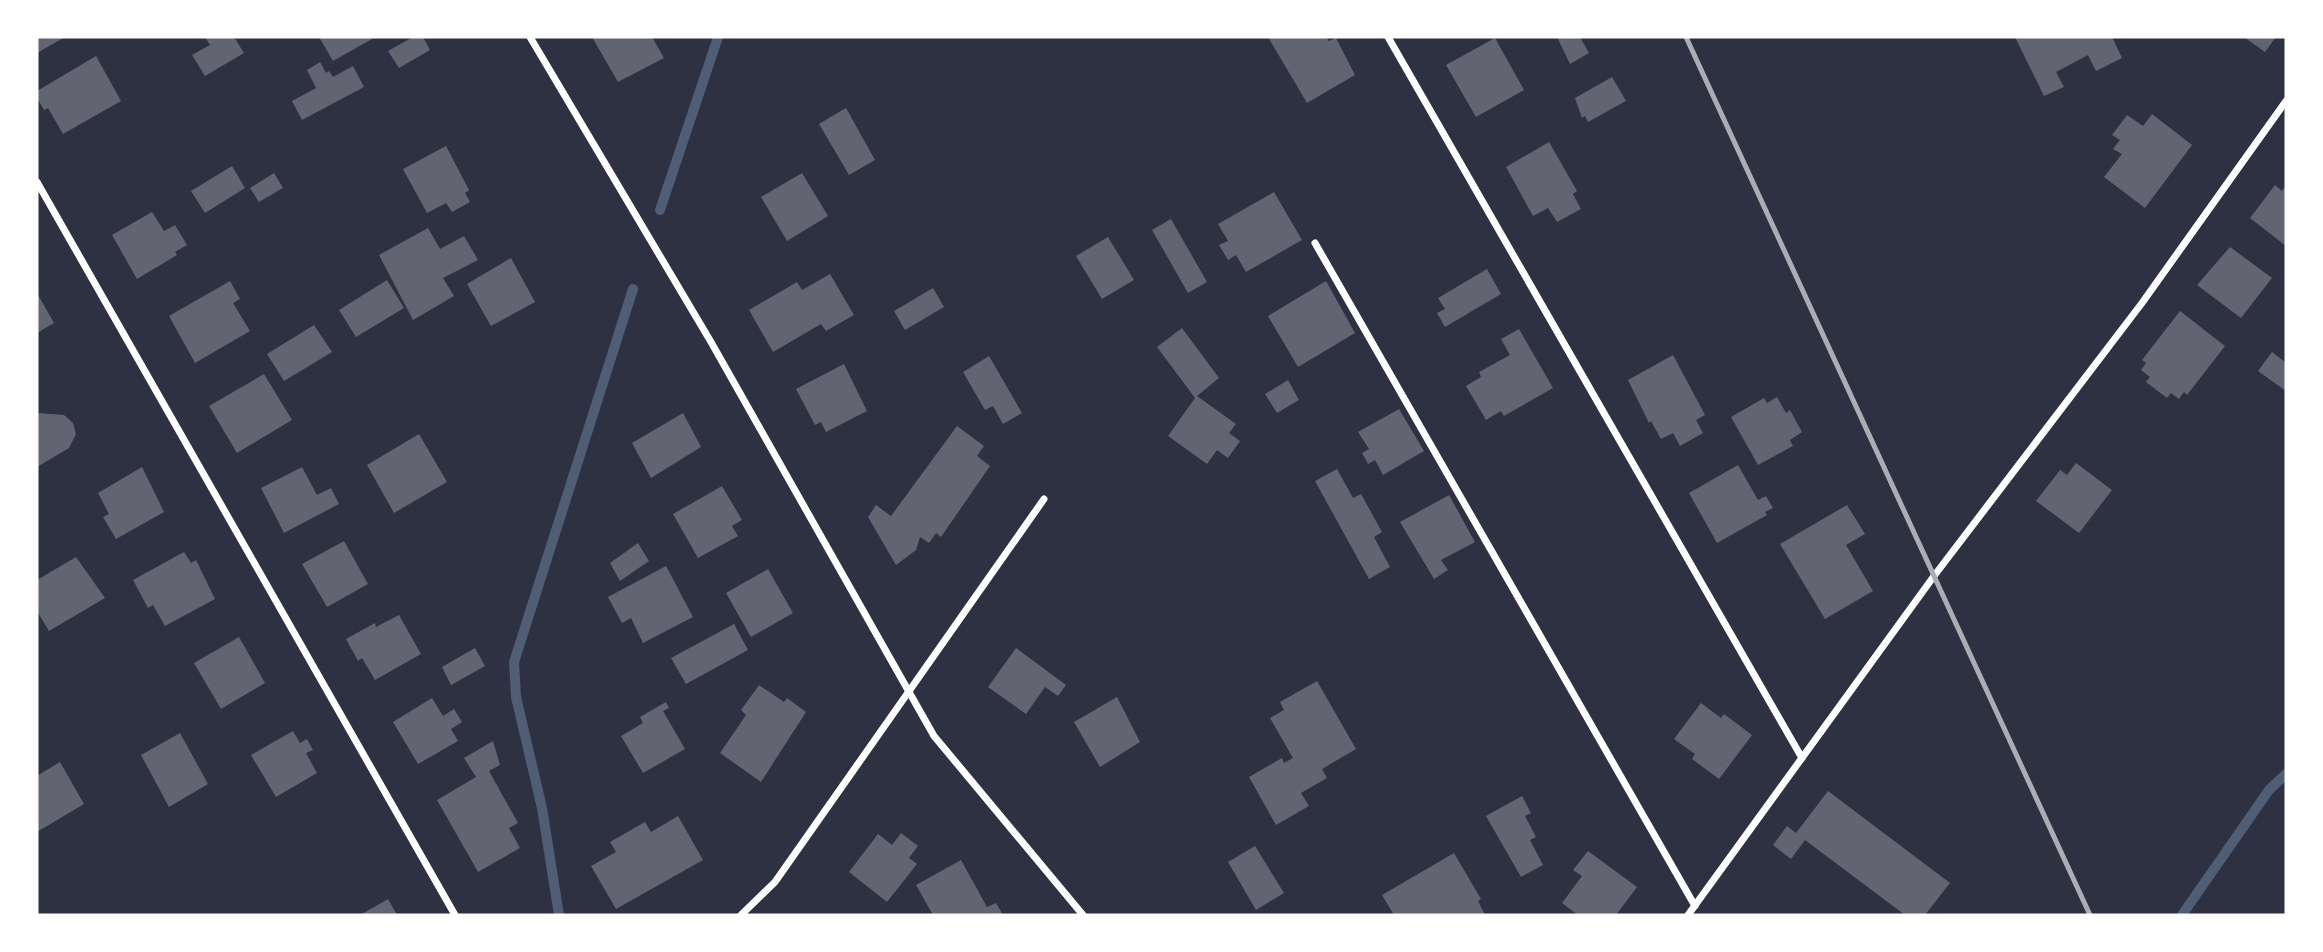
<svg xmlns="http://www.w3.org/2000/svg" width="2323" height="952" font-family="Karla,sans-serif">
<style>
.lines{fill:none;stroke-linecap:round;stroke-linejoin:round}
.stream{stroke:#4f5d75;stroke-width:10}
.building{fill:#626471}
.minor{stroke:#fff;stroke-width:7}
.rail{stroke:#abadb3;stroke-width:5}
</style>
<rect width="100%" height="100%" fill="#2d3142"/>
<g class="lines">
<!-- stream -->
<g class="stream">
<path d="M660,210L718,37"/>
<path d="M559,915L542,808L516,697L514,662L633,289"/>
<path d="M2182,915L2269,790L2286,774"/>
</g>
</g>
<!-- building -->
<g class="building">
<path d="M37,37H65L37,53Z"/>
<path d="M205,37H234L244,53L205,76L192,55L210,45Z"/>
<path d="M319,37H371L372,39L333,61Z"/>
<path d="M413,37H423L430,50L399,68L388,51Z"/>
<path d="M592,37H652L664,58L618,82Z"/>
<path d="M1268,37H1326L1329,41L1336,38L1355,75L1307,103Z"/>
<path d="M1557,37H1580L1589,53L1570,64Z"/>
<path d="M2015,37H2112L2122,58L2096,71L2088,55L2056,72L2064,87L2044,96Z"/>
<path d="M2244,37H2276L2265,52Z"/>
<path d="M1495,38L1524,90L1476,117L1446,65Z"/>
<path d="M96,56L121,101L63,134L48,108L44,110L37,98V91Z"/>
<path d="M320,62L326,73L329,71L333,77L353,66L364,87L302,120L292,101L316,88L307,70Z"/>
<path d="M1612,77L1626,101L1588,122L1585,116L1582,118L1575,98Z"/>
<path d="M846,108L875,160L849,175L819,124Z"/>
<path d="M2152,114L2192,145L2145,208L2104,177L2122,154L2113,149L2120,140L2112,135L2127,115L2143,126Z"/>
<path d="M1549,142L1577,191L1573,194L1581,209L1557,222L1548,208L1533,216L1506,167Z"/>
<path d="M446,146L469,190L465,193L470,202L452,212L446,203L427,213L403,169Z"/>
<path d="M232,166L245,188L205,213L191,191Z"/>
<path d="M274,173L283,188L259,202L250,188Z"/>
<path d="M802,173L828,216L787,241L761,197Z"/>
<path d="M2275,185L2282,191L2286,185V246L2250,218Z"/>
<path d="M1274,192L1302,240L1246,272L1236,255L1228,260L1219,245L1228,241L1218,224Z"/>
<path d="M152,212L164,231L175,225L187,245L175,252L177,255L137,279L112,235Z"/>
<path d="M1171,219L1207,282L1188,293L1152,230Z"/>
<path d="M428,228L440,249L464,236L478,260L443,278L454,296L413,320L379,255Z"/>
<path d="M1108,237L1134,280L1102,299L1076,256Z"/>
<path d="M2230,247L2272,278L2241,318L2197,285Z"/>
<path d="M511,258L535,302L491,326L467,284Z"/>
<path d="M1487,269L1501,294L1445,327L1437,313L1445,309L1438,298Z"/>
<path d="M830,274L854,315L826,331L821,324L773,352L749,310L797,282L802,290Z"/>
<path d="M387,280L404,308L356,337L339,310Z"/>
<path d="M230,281L240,299L233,303L250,331L195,363L169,316Z"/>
<path d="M1326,281L1355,333L1298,367L1268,316Z"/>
<path d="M933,288L944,307L905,330L894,311Z"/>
<path d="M37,293L54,323L37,333Z"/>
<path d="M2180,311L2225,346L2187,395L2184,392L2179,399L2171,393L2167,398L2146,382L2150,377L2141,370L2146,363L2142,360Z"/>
<path d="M314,325L332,352L284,381L267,354Z"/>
<path d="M1182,328L1219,378L1197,396L1236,424L1229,433L1240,441L1228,458L1217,450L1207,464L1168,436L1195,398L1157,347Z"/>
<path d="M1519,329L1553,388L1504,416L1501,411L1486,420L1466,386L1481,377L1479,372L1510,355L1501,339Z"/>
<path d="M2272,352L2286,363V391L2258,371Z"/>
<path d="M1673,355L1705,415L1696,420L1703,433L1680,446L1673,433L1661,439L1651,421L1649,423L1628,380Z"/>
<path d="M989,356L1022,413L1003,424L993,406L985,410L963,372Z"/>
<path d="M844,364L867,411L826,432L821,422L815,425L796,389Z"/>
<path d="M264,374L292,420L237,453L209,406Z"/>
<path d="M1288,380L1299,400L1277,413L1265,394Z"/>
<path d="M1777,397L1786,413L1790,410L1802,432L1790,440L1793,446L1758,465L1731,417L1764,398L1767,403Z"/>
<path d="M1399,409L1424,451L1383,475L1375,460L1368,464L1362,453L1369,449L1358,432Z"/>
<path d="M37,413L64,415L73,423L76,434L69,448L37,467Z"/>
<path d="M683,413L701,447L651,478L632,443Z"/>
<path d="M957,426L984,446L977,456L990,466L941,537L936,533L929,543L920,537L916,550L896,565L868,517L876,505L891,516Z"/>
<path d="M419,434L447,482L394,513L367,465Z"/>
<path d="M2076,463L2112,490L2079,533L2036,501L2060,470L2067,475Z"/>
<path d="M1738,465L1758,500L1766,496L1773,508L1765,512L1767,515L1717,543L1689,493Z"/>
<path d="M142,467L164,512L116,539L103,517L109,514L98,493Z"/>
<path d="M302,467L317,495L331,488L339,504L284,533L261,488Z"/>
<path d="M1337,469L1353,498L1361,494L1382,532L1374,537L1390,567L1369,579L1315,481Z"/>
<path d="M722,486L742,520L732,526L738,536L698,558L673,514Z"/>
<path d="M1449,495L1475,542L1441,560L1448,570L1434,579L1400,522Z"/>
<path d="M1847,505L1865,534L1846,545L1873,591L1825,619L1780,544Z"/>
<path d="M344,541L368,584L327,607L302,564Z"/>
<path d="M638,543L649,561L620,581L610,563Z"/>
<path d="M184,552L191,563L196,560L215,599L165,626L153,605L148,608L133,580Z"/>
<path d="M76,557L105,598L49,631L37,611V580Z"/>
<path d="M666,566L693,617L643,643L631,618L622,623L608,597Z"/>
<path d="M768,569L793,613L751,637L726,593Z"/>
<path d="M399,615L421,654L375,680L362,658L358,661L346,639L375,623L376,627Z"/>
<path d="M734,624L748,650L686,684L671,658Z"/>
<path d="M239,637L265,683L221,709L194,663Z"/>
<path d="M475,648L485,666L451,685L442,667Z"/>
<path d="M1016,648L1066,685L1058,696L1045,687L1026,714L988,687Z"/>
<path d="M1317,681L1356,749L1322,769L1327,778L1301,793L1309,806L1276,825L1249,777L1282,758L1284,763L1293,758L1270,718L1284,710L1280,702Z"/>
<path d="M759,685L784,702L787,698L806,712L761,782L720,753L746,715L741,710Z"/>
<path d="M1117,697L1140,742L1100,767L1074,722Z"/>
<path d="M432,698L443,716L454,709L462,722L451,729L458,741L418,764L393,722Z"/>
<path d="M666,702L669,708L663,711L685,749L643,773L621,736L643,723L640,717Z"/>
<path d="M1701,703L1721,718L1724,714L1752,735L1719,779L1692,759L1695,754L1674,739Z"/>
<path d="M293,731L300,743L307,739L313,750L306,753L317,773L276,797L251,755Z"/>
<path d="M180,733L208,784L169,807L141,755Z"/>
<path d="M493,741L500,765L489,771L518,823L509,828L520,848L478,872L437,800L476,777L464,758Z"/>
<path d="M60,762L84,804L37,832V776Z"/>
<path d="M1828,791L1950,883L1925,915H1905L1805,840L1791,859L1773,845L1787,826L1796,833Z"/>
<path d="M1522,796L1531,813L1525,816L1536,837L1530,840L1543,865L1521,877L1486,816Z"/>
<path d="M678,816L703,860L616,909L591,866L616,852L610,842L645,822L651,832Z"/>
<path d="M901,833L918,846L909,858L917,864L887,902L849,872L878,834L892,845Z"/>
<path d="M1255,846L1284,893L1256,910L1228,862Z"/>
<path d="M1588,851L1637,887L1616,915H1578L1562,903L1582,876L1573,870Z"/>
<path d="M1454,853L1481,899L1478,901L1485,915H1394L1382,895Z"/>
<path d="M961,860L987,907L996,903L1003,915H933L916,885Z"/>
<path d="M388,899L397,915H360Z"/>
</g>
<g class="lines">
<!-- minor -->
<g class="minor">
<path d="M530,37L711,342L934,736L1083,915"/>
<path d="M1388,37L1802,758"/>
<path d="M37,182L455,915"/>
<path d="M1315,243L1695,906"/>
<path d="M741,915L775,882L1044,499"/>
<path d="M1688,915L1934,576L2142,303L2286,101"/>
</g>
<!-- rail -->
<path class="rail" d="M1686,37L2090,915"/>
</g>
<!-- border -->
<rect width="2323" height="952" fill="none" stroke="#ffffff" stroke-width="77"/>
</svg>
